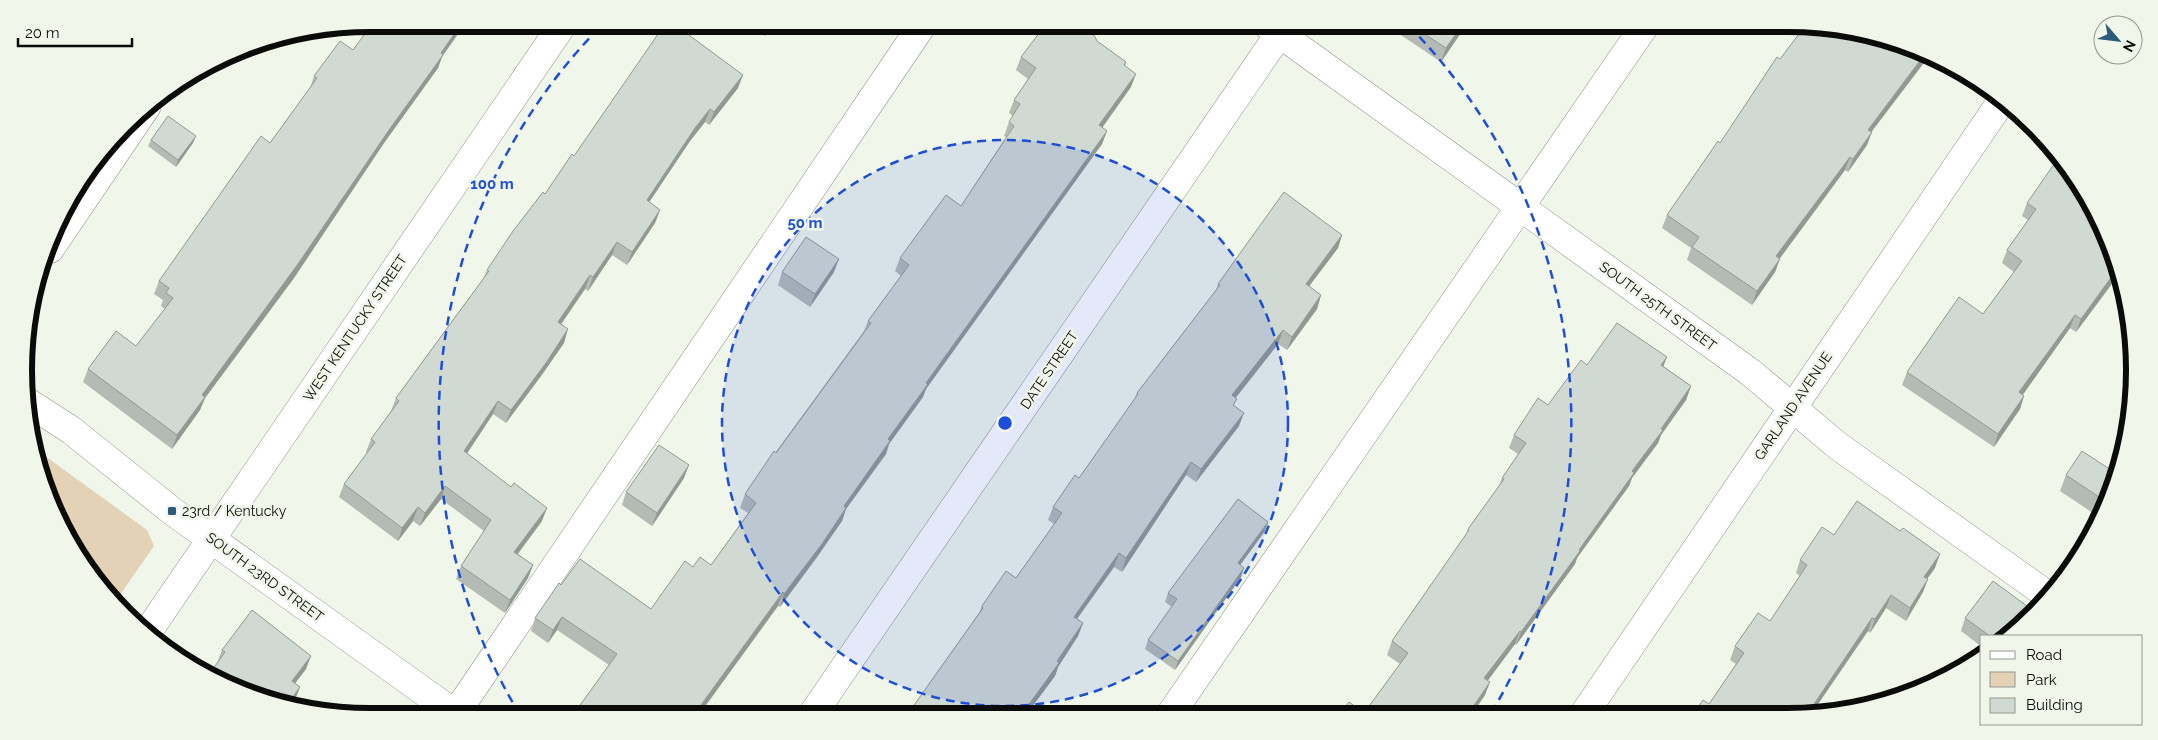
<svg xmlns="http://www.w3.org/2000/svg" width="2158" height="740" font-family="Raleway,sans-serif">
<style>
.green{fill:#e3d2b6}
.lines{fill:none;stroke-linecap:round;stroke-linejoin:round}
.minor-casing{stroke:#8f938a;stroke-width:29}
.minor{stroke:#fff;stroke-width:28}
.wall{fill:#b4bbb5}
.shaded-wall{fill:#929993}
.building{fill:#d1dad2;stroke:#929993}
.ring{fill:none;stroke:#1d4ed8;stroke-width:2.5;stroke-dasharray:9 6}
.poi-dot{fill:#2d5b7a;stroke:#f1f6eb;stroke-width:2}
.labels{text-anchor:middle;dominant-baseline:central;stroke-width:5;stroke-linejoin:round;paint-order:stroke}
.street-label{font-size:14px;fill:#0b0c09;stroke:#f1f6eb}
.poi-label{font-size:14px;fill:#0b0c09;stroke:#f1f6eb;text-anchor:start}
.rim{fill:none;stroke:#0b0c09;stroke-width:6}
.centre{fill:#1d4ed8;stroke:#f1f6eb;stroke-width:2.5}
.ring-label{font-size:15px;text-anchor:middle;font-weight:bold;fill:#1d4ed8;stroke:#f1f6eb;stroke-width:5;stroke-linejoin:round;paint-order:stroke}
</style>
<rect width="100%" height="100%" fill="#f1f6eb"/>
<!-- green -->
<path class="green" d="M34,448L147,530L154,546L115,602L82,563L35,459Z"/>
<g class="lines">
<defs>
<g id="minor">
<path d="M1266,24L1750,372L1838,446L2046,594"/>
<path d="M50,249L147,106"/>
<path d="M26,401L71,430L172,511L458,716"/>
<path d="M147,633L563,24"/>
<path d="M1584,714L2003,99"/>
<path d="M812,715L1286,24"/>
<path d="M1170,715L1646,24"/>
<path d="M454,716L923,24"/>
</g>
</defs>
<!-- minor casing -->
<use href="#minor" class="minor-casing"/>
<!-- minor -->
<use href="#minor" class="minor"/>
</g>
<!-- wall -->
<g class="wall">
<path d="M747,24H773L765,36Z"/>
<path d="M1393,24H1467L1441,62L1392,29Z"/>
<path d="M268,41L261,51L254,45Z"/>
<path d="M1097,41L1126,62L1125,66L1131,87L1102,128L1107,131L1102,144L926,389L923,397L889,444L886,454L846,509L842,521L817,557L780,607L778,606L698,716H573L575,712L609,665L557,630L548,643L531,631L535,618L561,585L651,609L693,567L711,565L748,513L740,508L745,494L864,331L868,321L901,276L895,271L900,258L961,206L1006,137L1004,136L1009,122L1013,116L1009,113L1014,100L1028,79L1016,70L1021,57Z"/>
<path d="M353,50L442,57L438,68L384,143L294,278L205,398L200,410L172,449L83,382L88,369L136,346L165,309L161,306L163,300L154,294L159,281L270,143L310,88L314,76Z"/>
<path d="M1780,59L1926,60L1871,132L1867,145L1848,172L1845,170L1780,258L1775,272L1752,305L1687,260L1691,248L1662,228L1667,215L1720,143Z"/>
<path d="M738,88L709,125L705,122L690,141L649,202L660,210L655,223L627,265L612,255L588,291L585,289L561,324L564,343L541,376L506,423L493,414L467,454L542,521L518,554L533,565L528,578L505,613L456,579L461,566L484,531L441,499L420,526L413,521L398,541L339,497L344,484L367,453L366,452L371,439L391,411L396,398L483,279L487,270L574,156Z"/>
<path d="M151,140L193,143L176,167L148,146Z"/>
<path d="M2027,203L2116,258L2120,276L2116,282L2114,281L2076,332L2070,328L2022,395L2024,396L2020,409L1994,447L1902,385L1907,372L1983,314L2014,272L2002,263L2007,250L2028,220L2022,216Z"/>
<path d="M1342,235L1338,248L1309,286L1321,295L1317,309L1287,350L1278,344L1235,398L1234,406L1239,426L1196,482L1186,475L1122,572L1114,567L1077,619L1083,623L1078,636L1058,667L1055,676L1026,715H907L979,613L982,606L1016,578L1054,524L1048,520L1053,507L1079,478L1134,400L1137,393L1216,290L1218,284Z"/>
<path d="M782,272H834L810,307L778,285Z"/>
<path d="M1587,365L1663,366L1691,386L1686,400L1661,435L1658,443L1632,478L1629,486L1577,558L1575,564L1516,645L1515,644L1488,680L1485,695L1472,714H1340L1364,713L1400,664L1387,655L1392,641L1465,537L1468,529L1499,486L1502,478L1518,454L1509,448L1514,435L1548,405Z"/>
<path d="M2117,474L2099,517L2060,491L2066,475Z"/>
<path d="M684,478L652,526L622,505L626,492Z"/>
<path d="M1265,531L1240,565L1241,577L1175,670L1145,649L1148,640L1172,607L1165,602L1168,593Z"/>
<path d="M1834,535L1935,568L1927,579L1923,592L1906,621L1886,608L1870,633L1868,631L1709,704L1736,664L1730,660L1735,646L1770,621L1800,576L1796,573L1800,560Z"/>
<path d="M1965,618L2007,636H1982V647L1961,631Z"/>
<path d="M222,650L306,669L295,683L300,687L295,700L291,706L281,705L217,663Z"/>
</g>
<!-- shaded-wall -->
<g class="shaded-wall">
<path d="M461,24H465L442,57L438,68L384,143L294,278L205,398L200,410L172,449L177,435L202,395Z"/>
<path d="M769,24H773L765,36Z"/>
<path d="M1463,24H1467L1441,62L1446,48Z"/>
<path d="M268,41L261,51L265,42Z"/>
<path d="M1925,54H1928L1926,60L1863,143L1868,130Z"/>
<path d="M1136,74L1131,87L1094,139L1099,125Z"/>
<path d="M743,75L738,88L709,125L714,112Z"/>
<path d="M710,109L705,122L690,141L642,213L647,200L695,128Z"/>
<path d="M1107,131L1102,144L926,389L923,397L889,444L886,454L846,509L842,521L817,557L780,607L784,594L926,383Z"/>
<path d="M1872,132L1867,145L1848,172L1853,159Z"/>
<path d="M196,136L193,143L176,167L178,160Z"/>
<path d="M1850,157L1845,170L1772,269L1776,256Z"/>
<path d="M660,210L655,223L627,265L632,252Z"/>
<path d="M1342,235L1338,248L1301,297L1306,284Z"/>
<path d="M617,242L612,255L588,291L593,277Z"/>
<path d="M839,259L834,272L810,307L815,294Z"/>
<path d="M1780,259L1775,272L1752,305L1757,291Z"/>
<path d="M2118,268L2114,281L2076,332L2081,319Z"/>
<path d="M2119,273L2120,276L2116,282Z"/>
<path d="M590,275L585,289L553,336L558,322Z"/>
<path d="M1321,295L1317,309L1287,350L1292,337Z"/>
<path d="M2075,315L2070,328L2015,406L2019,392Z"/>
<path d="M568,329L564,343L541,376L506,423L511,410Z"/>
<path d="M1283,330L1278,344L1227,409L1232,395Z"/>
<path d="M1667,357L1662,370L1661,365Z"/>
<path d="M1691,386L1686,400L1661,435L1658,443L1632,478L1629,486L1577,558L1575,564L1516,645L1521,632L1579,550L1661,429Z"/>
<path d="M2024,396L2020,409L1994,447L1998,434Z"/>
<path d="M498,401L493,414L459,465L464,451Z"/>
<path d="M1244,413L1239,426L1196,482L1201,469Z"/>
<path d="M1191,462L1186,475L1122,572L1126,558Z"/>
<path d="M689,465L684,478L652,526L657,513Z"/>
<path d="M445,486L441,499L420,526L425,513Z"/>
<path d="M418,507L413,521L398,541L402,528Z"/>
<path d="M547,508L542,521L509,565L514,552Z"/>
<path d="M1268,522L1265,531L1235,572L1238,563Z"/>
<path d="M1119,553L1114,567L1069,630L1074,617Z"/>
<path d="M1940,554L1935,568L1919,590L1924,577Z"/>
<path d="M533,565L528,578L505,613L510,600Z"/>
<path d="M1244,568L1241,577L1175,670L1178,661Z"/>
<path d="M1928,579L1923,592L1906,621L1910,608Z"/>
<path d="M783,592L778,606L698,716H693Z"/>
<path d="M1891,595L1886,608L1870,633L1875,619Z"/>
<path d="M2031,609L2029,614L2015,631Z"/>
<path d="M562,617L557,630L548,643L553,630Z"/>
<path d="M1872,618L1868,631L1812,713H1808Z"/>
<path d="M1083,623L1078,636L1058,667L1055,676L1026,715H1022Z"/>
<path d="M1520,631L1515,644L1480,691L1484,678Z"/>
<path d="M311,656L306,669L287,694L292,681Z"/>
<path d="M1490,682L1485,695L1472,714H1468Z"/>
<path d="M300,687L295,700L291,706L287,705Z"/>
</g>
<!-- building -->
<g class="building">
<path d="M372,24H461L441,53L443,55L389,130L298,264L202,395L205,397L177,435L88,369L116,331L136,346L173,298L166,293L169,288L159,281L261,136L270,143L317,78L314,76L340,41L353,50Z"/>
<path d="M665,24L675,31L678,27L743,75L714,112L710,109L695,128L647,200L660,210L632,252L617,242L593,277L590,275L558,322L568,329L546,363L511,410L498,401L464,451L511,487L514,483L547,508L514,552L533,565L510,600L461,566L491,520L445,486L425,513L418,507L402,528L344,484L375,442L371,439L399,401L396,398L489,271L487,270L513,231L543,192L545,194L572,154L574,156Z"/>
<path d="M1046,24H1071L1076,27H1083L1094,35L1097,41L1126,62L1124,65L1136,74L1099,125L1107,131L926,383L928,384L888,439L890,441L844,506L846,508L822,544L784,594L783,592L693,716H581L575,712L617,654L562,617L553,630L535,618L559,583L561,585L580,559L651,609L685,561L693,567L700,557L711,565L756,503L745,494L774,451L776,453L871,323L868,321L909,265L900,258L946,195L961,206L1014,126L1009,122L1020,104L1014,100L1036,68L1021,57Z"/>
<path d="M1409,24H1463L1446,48Z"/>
<path d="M1805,26L1877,35L1925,54L1868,130L1872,132L1853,159L1850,157L1776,256L1780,259L1757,291L1692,247L1699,237L1667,215L1718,141L1720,143L1777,57L1780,59Z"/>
<path d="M168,116L196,136L178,160L151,140Z"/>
<path d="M2059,157L2088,197L2116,258L2118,268L2081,319L2075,315L2019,392L2024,396L1998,434L1907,372L1959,297L1983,314L2022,261L2007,250L2036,209L2027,203Z"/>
<path d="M1284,192L1342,235L1306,284L1321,295L1292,337L1283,330L1232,395L1237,399L1233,405L1244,413L1201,469L1191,462L1126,558L1119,553L1074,617L1083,623L1057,661L1059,663L1022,714L1024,715H907L983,608L982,606L1006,571L1016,578L1062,513L1053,507L1075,475L1079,478L1138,394L1137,393L1220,285L1218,284Z"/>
<path d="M806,237L839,259L815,294L782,272Z"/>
<path d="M1617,323L1667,357L1661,365L1691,386L1661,429L1663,430L1632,471L1634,473L1579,550L1580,551L1521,632L1520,631L1484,678L1490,682L1468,714H1340L1349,702L1364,713L1408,653L1392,641L1469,530L1468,529L1504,479L1502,478L1526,443L1514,435L1538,398L1548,405L1581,360L1587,365Z"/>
<path d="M659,445L689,465L657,513L626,492Z"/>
<path d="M2082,451L2117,474L2105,501L2066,475Z"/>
<path d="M1238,499L1268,522L1238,563L1244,568L1178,661L1148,640L1177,599L1168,593Z"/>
<path d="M1857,501L1900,531L1903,528L1940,554L1924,577L1928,579L1910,608L1891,595L1875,619L1872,618L1808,713L1693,714L1703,700L1709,704L1744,653L1735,646L1758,613L1770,621L1807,565L1800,560L1822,527L1834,535Z"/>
<path d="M1993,581L2031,609L2015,631L2007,636H1990L1965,618Z"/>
<path d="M252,610L311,656L292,681L300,687L287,705H281L210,673L225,652L222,650Z"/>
</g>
<!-- distance rings -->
<circle cx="1005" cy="423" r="283" fill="#1d4ed8" fill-opacity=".12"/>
<g class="ring">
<circle cx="1005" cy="423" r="283"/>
<path d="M520 715A566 566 0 0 1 601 26M1409 26A566 566 0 0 1 1493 710"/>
</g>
<!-- markers -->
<rect class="poi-dot" x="167" y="506" width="10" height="10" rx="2.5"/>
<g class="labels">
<!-- street labels -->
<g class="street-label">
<text transform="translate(1658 306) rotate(36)">SOUTH 25TH STREET</text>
<text transform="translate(355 328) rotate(-56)">WEST KENTUCKY STREET</text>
<text transform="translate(1049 370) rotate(-56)">DATE STREET</text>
<text transform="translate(1793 406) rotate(-56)">GARLAND AVENUE</text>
<text transform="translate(265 577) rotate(36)">SOUTH 23RD STREET</text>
</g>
<!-- poi labels -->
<g class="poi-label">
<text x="182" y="511">23rd / Kentucky</text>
</g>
</g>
<!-- crop -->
<path d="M0 0H2158V740H0ZM370 32H1788A338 338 0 0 1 2126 370V370A338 338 0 0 1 1788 708H370A338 338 0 0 1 32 370V370A338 338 0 0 1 370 32Z" fill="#f1f6eb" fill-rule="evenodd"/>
<path class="rim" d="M370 32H1788A338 338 0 0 1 2126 370V370A338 338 0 0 1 1788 708H370A338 338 0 0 1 32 370V370A338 338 0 0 1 370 32Z"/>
<circle cx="1005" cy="423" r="8" class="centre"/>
<g class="ring-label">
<text x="492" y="189">100 m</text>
<text x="805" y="228">50 m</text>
</g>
<!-- legend -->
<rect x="1980" y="635" width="162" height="90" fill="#f1f6eb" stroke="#959891"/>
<rect x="1990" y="651" width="25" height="8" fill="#ffffff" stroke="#959891"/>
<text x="2026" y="660" font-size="15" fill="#0b0c09">Road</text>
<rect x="1990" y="672" width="25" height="15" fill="#e3d2b6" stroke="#959891"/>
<text x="2026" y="685" font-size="15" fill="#0b0c09">Park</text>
<rect x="1990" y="698" width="25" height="15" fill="#d1dad2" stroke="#959891"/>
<text x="2026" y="710" font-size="15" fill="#0b0c09">Building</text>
<!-- north arrow -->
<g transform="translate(2118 40) rotate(118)"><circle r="24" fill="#f1f6eb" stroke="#959891"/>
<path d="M0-4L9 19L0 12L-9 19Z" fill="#2d5b7a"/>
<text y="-8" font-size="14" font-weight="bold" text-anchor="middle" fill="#0b0c09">N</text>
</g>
<!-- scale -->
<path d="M18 38v8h114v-8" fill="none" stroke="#0b0c09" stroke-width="2.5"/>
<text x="25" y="38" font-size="15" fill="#0b0c09" stroke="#f1f6eb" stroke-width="4" paint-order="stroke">20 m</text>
</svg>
